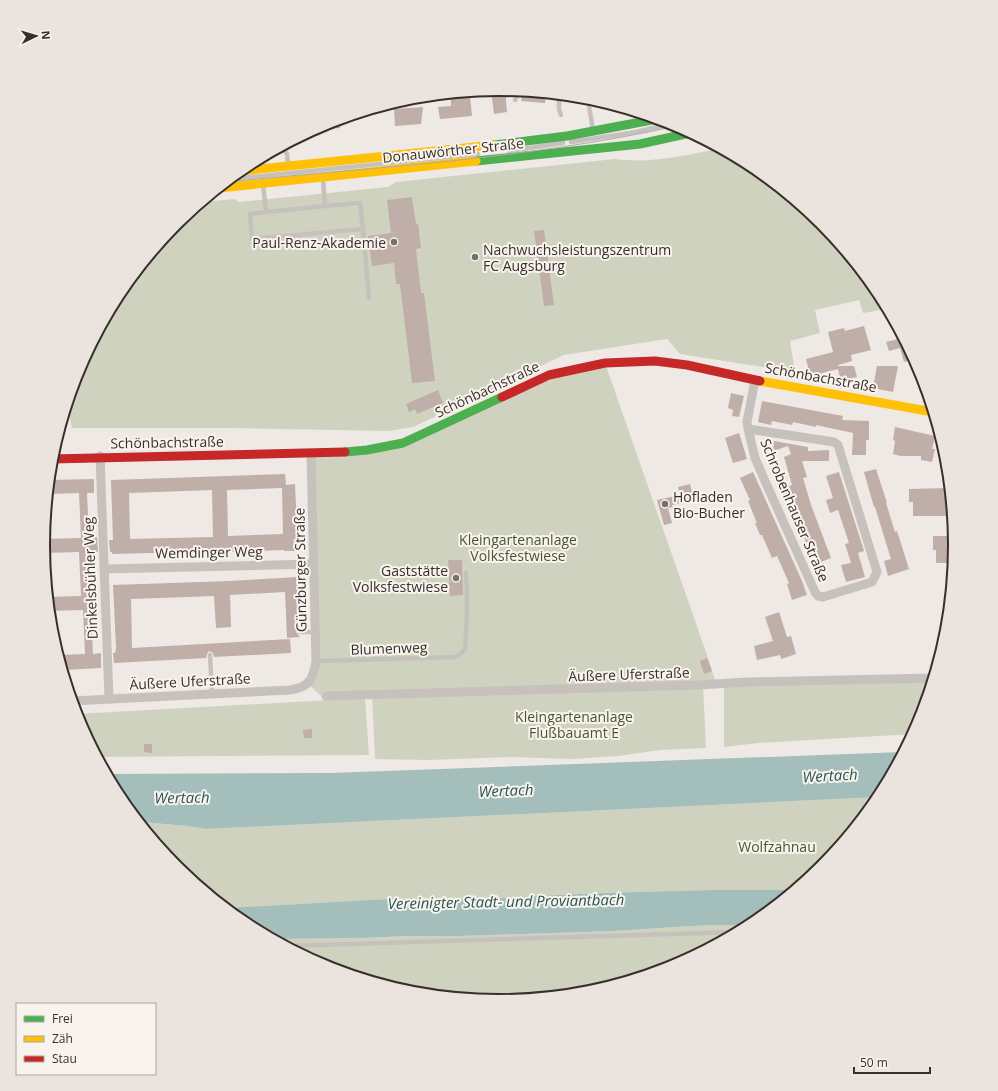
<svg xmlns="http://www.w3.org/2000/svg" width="998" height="1091" font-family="'Open Sans',sans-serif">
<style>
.green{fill:#d0d2c0}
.water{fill:#a3bebb}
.building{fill:#c0aea8;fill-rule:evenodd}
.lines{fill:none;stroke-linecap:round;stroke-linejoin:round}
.lane{stroke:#c7c1bd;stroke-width:4.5}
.street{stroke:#c7c1bd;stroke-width:9}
.fast{stroke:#4caf50;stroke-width:9}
.slow{stroke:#ffc107;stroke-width:9}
.jam{stroke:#c62828;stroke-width:9}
.tram{stroke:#afaaa8;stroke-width:1}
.poi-dot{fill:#78706c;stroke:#f9f3ee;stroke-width:1.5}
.labels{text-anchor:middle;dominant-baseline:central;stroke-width:4;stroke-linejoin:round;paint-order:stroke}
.street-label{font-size:14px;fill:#382f2c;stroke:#f9f3ee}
.poi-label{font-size:14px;fill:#382f2c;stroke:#f9f3ee;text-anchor:end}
.park-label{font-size:14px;fill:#4a5432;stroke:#f9f3ee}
.water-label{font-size:15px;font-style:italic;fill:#255555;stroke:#f9f3ee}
.rim{fill:none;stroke:#382f2c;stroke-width:2}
</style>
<rect width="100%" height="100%" fill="#eee9e4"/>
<!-- green -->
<g class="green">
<path d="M720,149L753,166L822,223L878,292L887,309L863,313L859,300L815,310L820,333L790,341L795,372L680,354L667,339L564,355L413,427L388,431L227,428H72L67,406L78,371L120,292L177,223L202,202L234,199L239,202L388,187L396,182L615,159C652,164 684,155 720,149Z"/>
<path d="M605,363L707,655L716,684L703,685L706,748L660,750L618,756L572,759L511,757L429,760L375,759L372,694L326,696L320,695L307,683L314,673L311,454L388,447L549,375Z"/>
<path d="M933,678L920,720L913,734L758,743L724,747V684Z"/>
<path d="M365,698L369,755L98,757L78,720L76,714Z"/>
<path d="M879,797L821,868L794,890H712L600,893L477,899H388L225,908L176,868L140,824L142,822L187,826L206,829Z"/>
<path d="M709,925H752L673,967L588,993L499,1001L410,993L324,967L273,939L363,938L407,936H458L613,931Z"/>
</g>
<!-- water -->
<g class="water">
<path d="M903,752L879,797L206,829L187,826L142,822L140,824L120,799L106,774L330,773Z"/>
<path d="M712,890H794L752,925H709L613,931L458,936H407L363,938L273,939L245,925L225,908L388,899H477L600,893Z"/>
</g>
<!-- building -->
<g class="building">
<path d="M491,90H505L507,112L494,114Z"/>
<path d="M523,92L546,94L545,103L521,101Z"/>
<path d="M470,96L472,116L440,119L438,107L451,106V98Z"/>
<path d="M423,107L421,124L395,126L394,109Z"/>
<path d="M340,120V128L317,130V128L325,124Z"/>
<path d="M412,197L416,224H418L421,248L416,249L421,293H424L435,381L412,383L400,284H396L394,263L372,266L368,236L391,233L387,200Z"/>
<path d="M544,230L554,305L544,306L534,231Z"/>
<path d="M864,326L871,350L851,355L852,361L838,365V366H854L857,377L841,381L838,369L810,376L806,359L833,352L828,332L844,328L845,331Z"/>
<path d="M899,332L904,340L914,359L904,362L900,348L889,351L886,342L898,339L896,333Z"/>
<path d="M877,366H898L893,392L873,388Z"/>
<path d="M438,390L443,403L417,414L415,409L409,412L406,404Z"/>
<path d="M731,393L744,396L739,417L732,416L733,410L728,408Z"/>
<path d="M762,401L843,416L842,420L869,421V440H866V455H852L853,433L816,425V427L793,422L792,425L772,421L771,425L758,422Z"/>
<path d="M895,427L935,436L932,449H935L932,462L921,460V456H901L893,454L895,441L893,440Z"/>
<path d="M739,433L747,459L733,463L725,438Z"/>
<path d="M774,441L808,447V451L829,450V461H802L807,477L803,478L811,505L831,558L818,563L811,543L807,545L802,532L805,531L794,499L791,500L787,487L792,485L784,457L791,454L788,446L773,451Z"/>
<path d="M876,469L887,503H886L895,532L897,531L909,569L888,576L884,561L891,559L875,507H874L864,472Z"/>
<path d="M753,472L802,581L807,595L792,600L787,584L789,583L777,556L772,558L762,535H760L755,523H757L748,501L750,500L740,478Z"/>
<path d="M839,472L864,551L858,553L865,577L846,582L841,565L851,563L845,544L849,543L838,510L830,513L826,500L833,498L826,476Z"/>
<path d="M285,474L286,485L295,484L298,551H284V550L228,552V551L112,554V552H110L109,540H113L111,480ZM282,488L283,534L228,536L227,490ZM212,490L213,537L130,539L129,493Z"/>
<path d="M94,479V493H87L89,537H97L98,552H88V566L89,596H98V610H91L93,654L101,653V668L63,670L58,655L85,654L83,610L49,611L48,597L81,596L79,552L44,553L43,545L44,539L81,538L79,493L48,494L49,480Z"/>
<path d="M690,484L694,500L672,505L673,507L668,508L672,523L664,525L657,500L680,495L678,487Z"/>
<path d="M949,488L952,516H913V502H909V489Z"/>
<path d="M933,536H954L955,546L953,563H936V550H933Z"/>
<path d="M448,560H462L463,595L450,596Z"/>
<path d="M299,577L301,627L296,632L300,637L287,638L285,592L230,595L231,627L216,628L214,596L131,599L132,648L290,639L291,653L214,657L213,653L209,651L207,654L206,658L114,663L113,653H115L116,648L113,585L229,581Z"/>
<path d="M779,612L787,637L791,636L796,654L781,659L780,655L757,660L754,646L773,641L765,617Z"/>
<path d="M707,658L712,671L704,674L700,661Z"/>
<path d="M312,729V738H304L303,730Z"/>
<path d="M144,744H152V753L144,752Z"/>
</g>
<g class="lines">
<!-- lane -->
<g class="lane">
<path d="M559,95V109L561,115"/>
<path d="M592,99L588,100L593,130"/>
<path d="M515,100L519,91"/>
<path d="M571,142L636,132L671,124"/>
<path d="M283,148L287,154L288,165"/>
<path d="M509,151L563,143"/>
<path d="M231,179L478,154"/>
<path d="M263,184L266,212L250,214L252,239L363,229L360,203L325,206L323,179"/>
<path d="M266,212L325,206"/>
<path d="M363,229L369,298"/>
<path d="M300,632H315"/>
<path d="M210,655L212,694"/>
<path d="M316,661L456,657L465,650C467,624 468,599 466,573"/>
<path d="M286,946L738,932"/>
</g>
<!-- street -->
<g class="street">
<path d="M748,429L755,458L765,481L815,592L818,596L823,597L872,582L877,572L838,445L834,442L748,429L747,422L755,380"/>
<path d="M100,456L109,699"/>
<path d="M104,569L314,564"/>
<path d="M326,696L698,685L748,682L933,678"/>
<path d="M72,701L290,690C310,687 313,679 316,661L311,454"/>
</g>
<!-- fast -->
<g class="fast">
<path d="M494,145L567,136L657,119"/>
<path d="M476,161L640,144L690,133"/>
<path d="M345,452L367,450L403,443L502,397"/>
</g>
<!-- slow -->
<g class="slow">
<path d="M240,171L494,145"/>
<path d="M219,188L476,161"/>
<path d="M760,381L933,412"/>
</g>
<!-- jam -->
<g class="jam">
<path d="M502,397L549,375L605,363L655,361L687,365L760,381"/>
<path d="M52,459L345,452"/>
</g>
<!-- tram -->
<path class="tram" d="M226,182C376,167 529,159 676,126"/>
</g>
<!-- markers -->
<g class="poi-dot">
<circle cx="394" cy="242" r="4"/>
<circle cx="475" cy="257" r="4"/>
<circle cx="665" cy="504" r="4"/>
<circle cx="456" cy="578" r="4"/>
</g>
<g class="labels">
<!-- street labels -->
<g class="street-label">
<text transform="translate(453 150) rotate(-6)">Donauwörther Straße</text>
<text transform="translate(821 377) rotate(10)">Schönbachstraße</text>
<text transform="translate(487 389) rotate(-25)">Schönbachstraße</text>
<text transform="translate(167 442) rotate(-1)">Schönbachstraße</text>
<text transform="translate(795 510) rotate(67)">Schrobenhauser Straße</text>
<text transform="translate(209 552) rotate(-1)">Wemdinger Weg</text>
<text transform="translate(300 570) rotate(-91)">Günzburger Straße</text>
<text transform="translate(90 578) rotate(-92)">Dinkelsbühler Weg</text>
<text transform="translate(389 648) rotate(-2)">Blumenweg</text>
<text transform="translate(629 674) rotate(-2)">Äußere Uferstraße</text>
<text transform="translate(190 681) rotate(-3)">Äußere Uferstraße</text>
</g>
<!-- poi labels -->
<g class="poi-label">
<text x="386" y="242">Paul-Renz-Akademie</text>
<text x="483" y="249" text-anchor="start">Nachwuchsleistungszentrum<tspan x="483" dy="16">FC Augsburg</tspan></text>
<text x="673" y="496" text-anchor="start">Hofladen<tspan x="673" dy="16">Bio-Bucher</tspan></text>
<text x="448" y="570">Gaststätte<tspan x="448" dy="16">Volksfestwiese</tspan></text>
</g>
<!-- park labels -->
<g class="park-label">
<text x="518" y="539">Kleingartenanlage<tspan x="518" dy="16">Volksfestwiese</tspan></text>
<text x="574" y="716">Kleingartenanlage<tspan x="574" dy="16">Flußbauamt E</tspan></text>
<text x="777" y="846">Wolfzahnau</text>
</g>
<!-- water labels -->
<g class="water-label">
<text transform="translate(830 775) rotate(-3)">Wertach</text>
<text transform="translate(506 790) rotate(-2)">Wertach</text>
<text transform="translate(182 797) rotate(-1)">Wertach</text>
<text transform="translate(506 901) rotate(-1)">Vereinigter Stadt- und Proviantbach</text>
</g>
</g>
<!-- crop -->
<path d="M0 0H998V1091H0ZM50 545a449 449 0 1 1 898 0a449 449 0 1 1-898 0Z" fill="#eae3de" fill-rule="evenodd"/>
<path class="rim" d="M50 545a449 449 0 1 1 898 0a449 449 0 1 1-898 0Z"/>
<!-- legend -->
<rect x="16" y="1003" width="140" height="72" fill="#f9f3ee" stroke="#aca5a0"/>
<rect x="24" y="1016" width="20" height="6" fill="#4caf50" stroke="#aca5a0"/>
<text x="52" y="1023" font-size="12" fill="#382f2c">Frei</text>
<rect x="24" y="1036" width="20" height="6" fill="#ffc107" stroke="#aca5a0"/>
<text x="52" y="1043" font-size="12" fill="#382f2c">Zäh</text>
<rect x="24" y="1056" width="20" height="6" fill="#c62828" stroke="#aca5a0"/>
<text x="52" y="1063" font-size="12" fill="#382f2c">Stau</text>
<!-- north arrow -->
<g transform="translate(36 36) rotate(85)" stroke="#f9f3ee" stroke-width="3" paint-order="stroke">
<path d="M0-3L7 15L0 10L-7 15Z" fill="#382f2c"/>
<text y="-6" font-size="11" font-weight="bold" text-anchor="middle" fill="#382f2c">N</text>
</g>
<!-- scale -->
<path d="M854 1067v6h76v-6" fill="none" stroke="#382f2c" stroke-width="2"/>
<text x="860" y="1067" font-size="12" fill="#382f2c" stroke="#f9f3ee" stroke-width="3" paint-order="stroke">50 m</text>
</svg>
